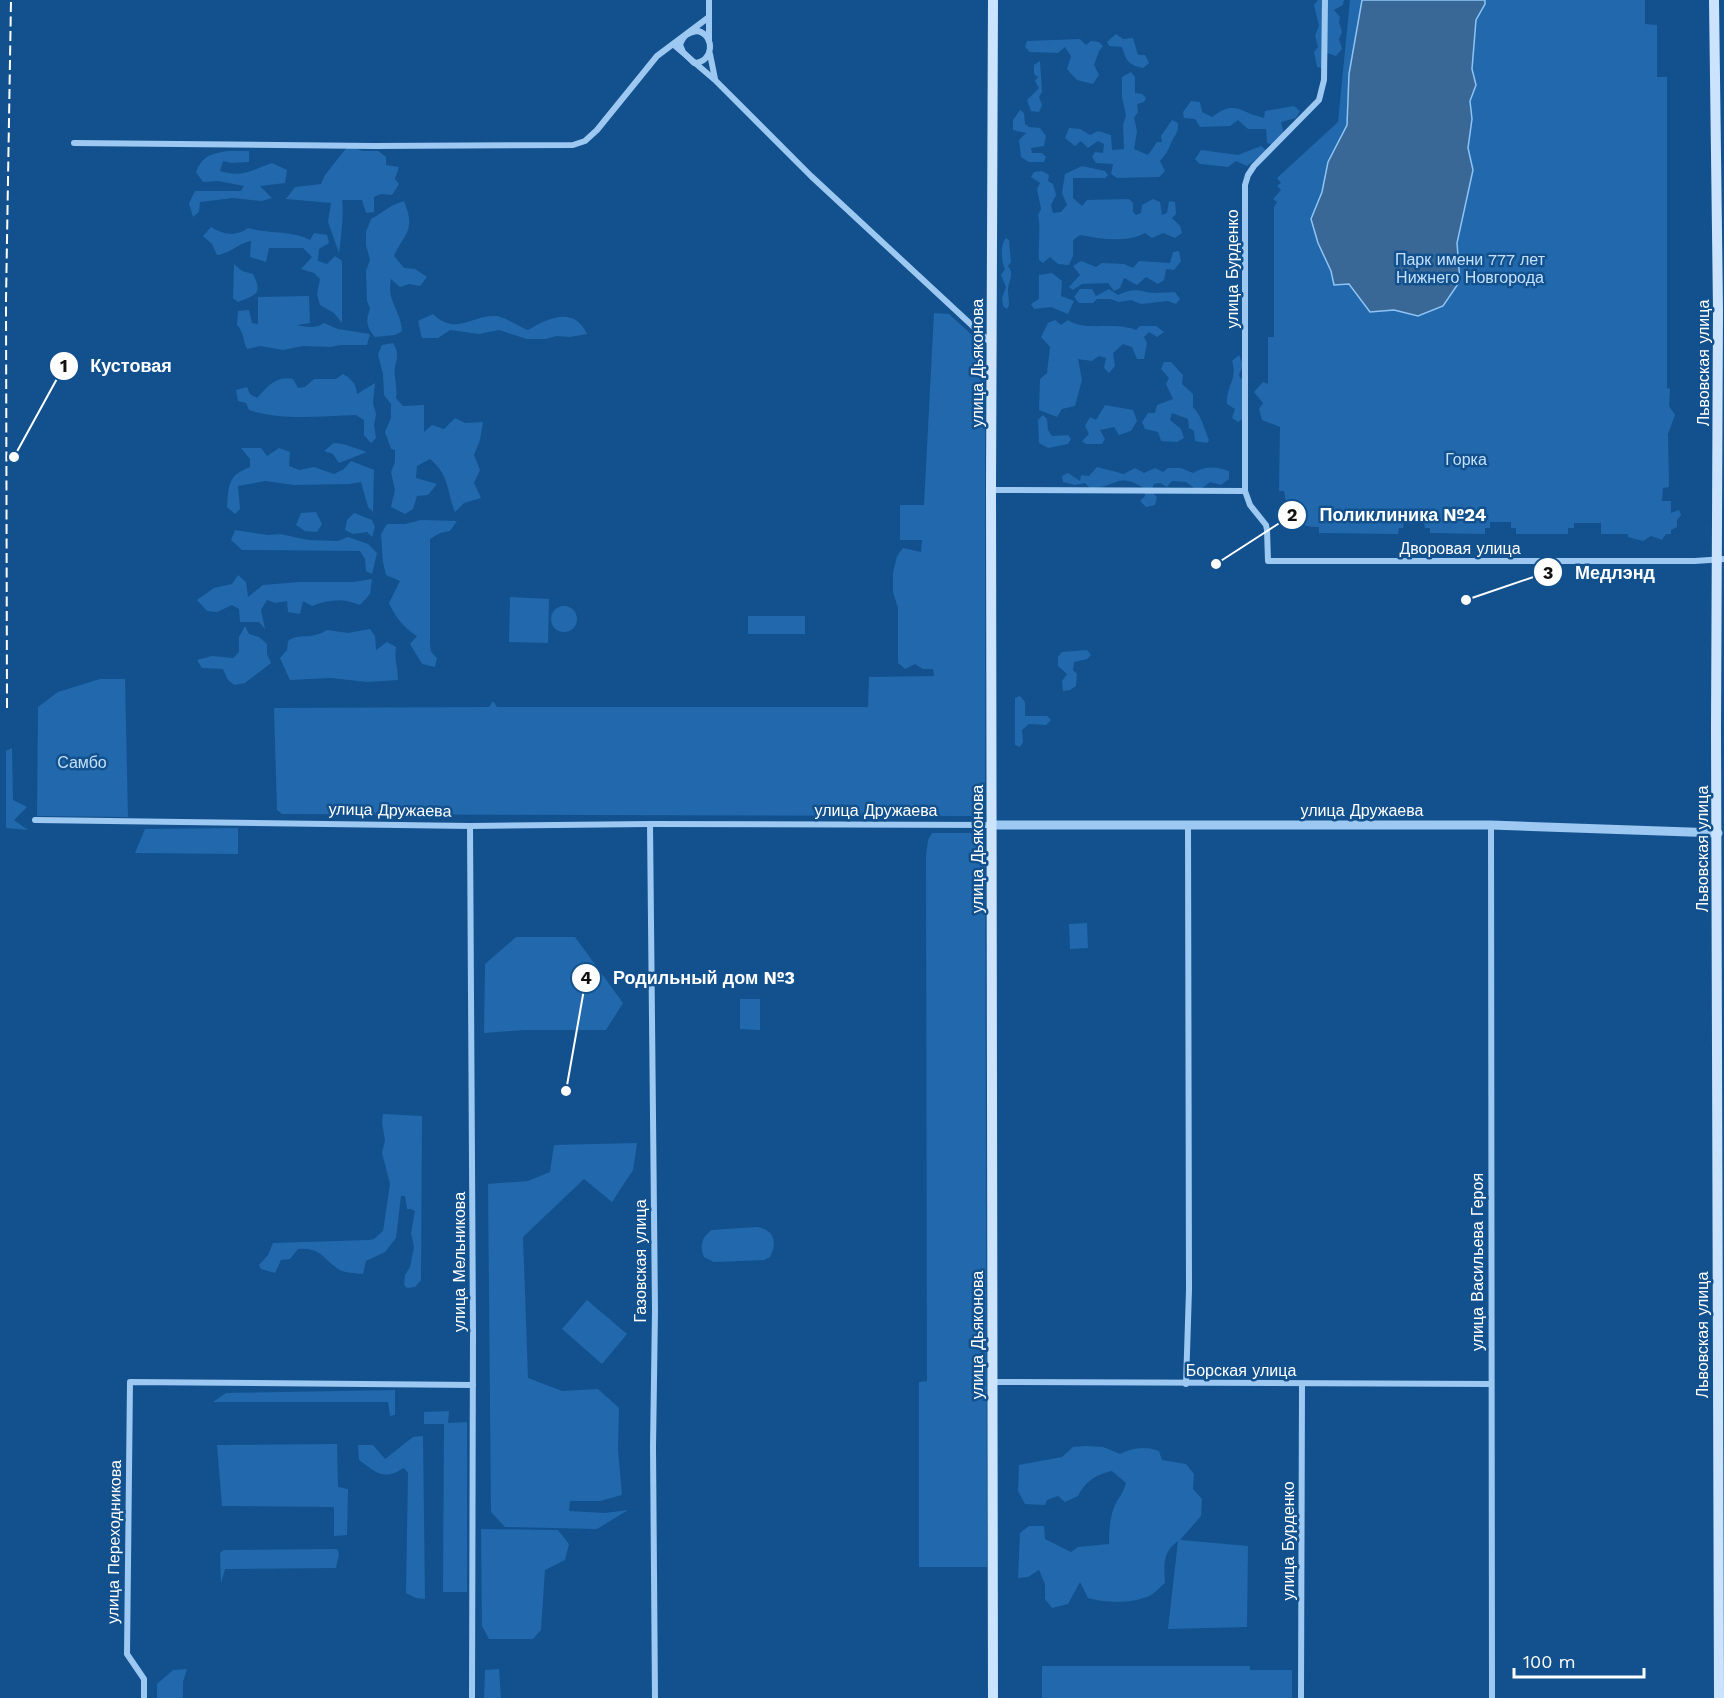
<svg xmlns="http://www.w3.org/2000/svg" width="1724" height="1698" font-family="'Work Sans',sans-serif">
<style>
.green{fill:#2169ac}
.water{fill:#3a6896;stroke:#8ec4f5;stroke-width:1.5}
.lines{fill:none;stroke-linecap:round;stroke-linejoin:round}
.minor{stroke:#9cc8f1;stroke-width:6}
.tertiary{stroke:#9cc8f1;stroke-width:9}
.secondary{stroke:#cbe3fc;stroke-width:10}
.rail{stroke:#fff;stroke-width:2;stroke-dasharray:10 4.5;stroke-linecap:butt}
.labels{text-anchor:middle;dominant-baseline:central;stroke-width:5;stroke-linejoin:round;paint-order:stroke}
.park-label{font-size:16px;fill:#c3e1fc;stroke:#12518e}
.street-label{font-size:16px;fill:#fff;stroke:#12518e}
.leader{fill:none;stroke:#fff;stroke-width:2}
.callout-dot{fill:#fff;stroke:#12518e;stroke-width:2}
.mark-label{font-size:18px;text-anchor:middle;font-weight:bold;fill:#111}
.callout-label{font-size:18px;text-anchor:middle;font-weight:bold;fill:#fff;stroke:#12518e;stroke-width:5;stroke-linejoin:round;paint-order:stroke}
</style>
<rect width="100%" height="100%" fill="#12518e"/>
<!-- green -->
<g class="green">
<path d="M1318,0H1344L1343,5L1334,10L1340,17L1339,22L1342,32L1339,39L1342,49L1336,56L1327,53L1326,62L1322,68L1317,67L1314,52L1318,47L1315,35L1319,26L1314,5Z"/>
<path d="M1350,0H1645V24L1657,25V77H1667V388L1670,389L1669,406L1675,415L1668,434L1669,487L1663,488L1662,501H1671V513L1679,510L1681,515L1677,520V527L1671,530V534H1666L1662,540L1651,536L1643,541L1628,537V534H1601V523H1574V528H1568V534H1516V528H1511V522H1490V528H1485V534L1430,533V528H1425L1424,522H1404L1403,528H1399L1398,534L1319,533V527C1295,528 1287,512 1284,491H1279L1280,427L1262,420L1259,409L1263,403L1254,392L1263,382L1268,384V337H1274V207L1277,202L1273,199L1281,190L1277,186L1281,183L1277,178L1338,122Z"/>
<path d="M1116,34L1123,39L1133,38L1138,55H1145L1149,63L1143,68C1129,65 1126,61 1122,47L1109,46L1107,42Z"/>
<path d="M1080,39L1086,45L1091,41L1099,42L1103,46L1099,51L1094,65L1099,75L1093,84L1077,80L1067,69L1071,56L1065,47L1058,53L1030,52L1025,47L1027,41Z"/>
<path d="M1040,61L1042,92L1039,97L1042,105L1039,112L1031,111L1027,100L1039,88L1035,81L1038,77L1034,74V65Z"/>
<path d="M1131,72L1135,77V93L1142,94L1146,98L1144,102L1137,104L1138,112L1134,118L1137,131L1134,149L1148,155L1157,142H1162L1161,136L1172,120L1178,123C1178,135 1175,134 1171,143C1168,151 1166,154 1160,161L1165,171L1159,177L1117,178L1111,174L1113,164L1096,163L1092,157L1095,152L1103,153L1104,144L1098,141L1088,148L1081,141L1075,146L1065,138L1069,128L1080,129L1090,135L1098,131L1111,135L1112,150L1124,149L1123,125L1126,115L1122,97V77Z"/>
<path d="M1191,101L1200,102L1202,112L1212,117C1236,99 1240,113 1264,118L1265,111L1294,106L1300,111L1296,118L1281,122L1284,134L1273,145L1267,143L1266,129H1248L1238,120L1230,126L1200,127L1195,119L1184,118L1183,112Z"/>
<path d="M1020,110L1024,113L1025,124L1029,127L1040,128L1046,136L1044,146L1031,148L1032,153H1042L1046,157L1044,162H1029L1021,157L1019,140L1026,133L1013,130V120Z"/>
<path d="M348,146L363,151H378L386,157V165L399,167L395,179L399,184L392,195L381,194L374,197V212L366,213L362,200H342C344,212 341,240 339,253L328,222L331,203L286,199L295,187L321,184L325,175Z"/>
<path d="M1261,146L1267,151L1247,166L1236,161L1228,167L1200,164L1195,159L1201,150L1238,155Z"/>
<path d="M228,151H249V162L232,163L223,161L220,171C242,178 252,170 272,163L287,170L285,183L260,186L272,198L262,201L233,198L200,202L199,212L193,217L189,203L195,191H241L244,186L218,181L203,182L196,172C203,155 211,154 228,151Z"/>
<path d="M1082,166L1105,171L1108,175L1105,178H1073V198L1082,206L1087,200L1129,199L1133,203V212L1136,215L1141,213L1142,205L1153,199L1160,202L1162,215L1167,213L1169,201L1175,202L1176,214L1172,218L1180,226L1182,233L1175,238L1163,233L1152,238L1145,233C1127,243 1101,239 1080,235L1073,240V256L1069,265L1058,264L1050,257L1043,263L1039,260C1038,246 1041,227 1038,215L1041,209L1037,189L1040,183L1031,177L1034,172L1042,171L1049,175L1048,181L1053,184L1056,195L1051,205L1053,213L1061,212L1067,205L1062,193L1065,174Z"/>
<path d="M404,201C416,231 405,232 394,256L404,268L415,269L427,277L420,286L409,284L400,287L391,279C386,301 401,310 402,331L395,335L375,337C367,327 365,322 370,309L367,301L366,271L370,260L366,245V232L371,219C384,212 390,205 404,201Z"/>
<path d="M211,227C224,235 235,237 248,228C268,234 291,230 310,240L314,233L327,235L329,243L319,249L318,261L327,264L335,256L342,261V323L334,313L320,305L317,294L320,279L314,273L301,269L312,257L303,248H269L266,262L250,257L251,241C236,244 234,252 217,255L212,244L203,236Z"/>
<path d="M1006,238L1009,240L1011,262L1008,266C1015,275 1008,281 1008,290C1008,294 1009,300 1009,305L1007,309L1003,306L1002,298L1006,287L1001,275L1005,269C1001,261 1000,245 1006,238Z"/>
<path d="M1179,251L1181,261L1174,270L1166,269L1164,280L1158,284L1146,277L1137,285L1124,278L1120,288L1114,291L1108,283L1082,284L1073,290L1069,287L1080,275L1073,266L1081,261L1096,267L1102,263L1124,264L1133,268L1139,261L1170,263L1173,252Z"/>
<path d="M234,264L242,271L253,274C263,294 256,295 238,302L233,298Z"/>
<path d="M1052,273L1062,281L1061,296L1074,301L1068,314L1051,307L1034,309L1031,304L1039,299V275Z"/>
<path d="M1080,289H1092L1096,296L1109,289L1118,295C1129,290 1135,289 1146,292C1155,294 1167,292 1175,292L1180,299L1176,304L1168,301L1141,304L1131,300L1119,302L1110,299H1097L1093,303H1079L1074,297Z"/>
<path d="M309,296L310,323L297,325C306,327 316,329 324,323L338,329L370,334L367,345H341L330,347L303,346L283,350L260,346L247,349C242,339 245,334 237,325L238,311L249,310L252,323L258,324V297Z"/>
<path d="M934,313L949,314L985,347V802L980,813L974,816L282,814L277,810L274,708L489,707L493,701L497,707H868L869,677L934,676L933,669H923L915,664L905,669L898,663V608L893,592V573L897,556L903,548L921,552L922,540H900V505H924Z"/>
<path d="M433,314C457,337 471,314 497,316C504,317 520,327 528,330C549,318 574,306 587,334L570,337L556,336L546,339H527L499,330L479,334L450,330L438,338H422L418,321Z"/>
<path d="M1055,320L1061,325L1068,320C1084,332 1114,321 1136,330L1140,326H1156L1164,332L1157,337L1149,332L1144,337L1147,343L1144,359H1137L1132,347L1123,344L1113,353L1115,366L1109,373L1104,368L1106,358L1099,356L1092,361L1078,359L1082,380L1075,406L1062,409L1057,417L1039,410L1040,379L1047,373L1050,347L1041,337L1048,323Z"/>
<path d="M393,343C399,353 397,357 395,367C393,375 398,386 396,398L403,406L424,405V432L432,425L444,429L455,418L465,423L483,422L480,440L474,455L480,470L474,483L481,498L464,503L455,512C446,489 450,476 430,459L417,466L416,478L437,484L428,495L417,496L413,509L405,514L391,507L395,490L391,472L395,462V450L391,449L385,432L391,418V404L384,395L383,374L378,354L382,345Z"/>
<path d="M1239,355L1243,365L1239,375L1244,383V418L1238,422L1232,418L1235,409L1227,404C1226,386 1238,379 1232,361Z"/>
<path d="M1164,362H1171L1183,375L1182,384L1193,394V407C1201,415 1204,428 1209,440L1207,443L1195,441L1194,431L1189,428L1188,419L1172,413L1170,420L1181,429L1184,438L1177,442L1161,441L1158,432L1145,429L1142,422L1148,413H1155L1157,405L1173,399L1166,384L1169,378L1161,369Z"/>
<path d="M343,374C352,379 356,384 357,394L375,383L373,403L376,414L374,425L376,438L371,443L364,435V420L356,415C320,416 284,421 249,410L246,403L238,401L236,390L247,387L250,394L257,398C267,387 276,375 293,379L298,388L305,387L314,379H336Z"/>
<path d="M1105,405L1133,410L1137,421L1131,431L1119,435L1114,427L1100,430L1105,439L1102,444H1086L1082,441L1089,434L1085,426L1090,417L1096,420Z"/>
<path d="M1043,415L1047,419L1048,430L1052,436L1068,435L1071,439L1068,444L1048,448L1039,443L1038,420Z"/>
<path d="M334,443L343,444L367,452L339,463L333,454L324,451Z"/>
<path d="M241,448H261L267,456L279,448L290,452L289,466L299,470L314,467L334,474L344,469L351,461L374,470L373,512L368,507L361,482L349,484L294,485L265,481L238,486L240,509L235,514L227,507C229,485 227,476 250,467V459Z"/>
<path d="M1097,467L1124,474L1135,468L1144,473L1155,468L1163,472L1168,468H1181L1193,473C1205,466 1215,466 1229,471V479L1221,485L1210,482L1201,489L1194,488L1186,482L1172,481L1167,487L1160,483L1154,484L1151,491L1157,497L1155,505L1146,507L1140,501L1145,496V489C1117,470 1115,489 1090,488L1085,483L1075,485L1063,482L1062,476L1068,473L1080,481L1081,475L1089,476Z"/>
<path d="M316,512L322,524L317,532L305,531L296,525L301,513Z"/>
<path d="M354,513L372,520L375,527L372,537L367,532L353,534L345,530L347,520Z"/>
<path d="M421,520L457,521L450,531L440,533L430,539V644L431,652L437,658L435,667L422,664L410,644L417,636C404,628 396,618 389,603L400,581L386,575L383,562L381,534L387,524H405Z"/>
<path d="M235,530L268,535L280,534L308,540L338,541L348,537L368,544L377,553L372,574L366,571L365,559L360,551L242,550L231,540Z"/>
<path d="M238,575L246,582L248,597L263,585L299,582H353L372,579L370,594L360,605C344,598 329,599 312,606L303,601L300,614L288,612L287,601L275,603L267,600L261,610L265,629L259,622H240L239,609L232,605L217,612L207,611L197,600L214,588L232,584Z"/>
<path d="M510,597L549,599L548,643L509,642Z"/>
<circle cx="564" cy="619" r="13"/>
<rect x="748" y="616" width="57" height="18"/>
<path d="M245,626L249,634L259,637L267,644V654L271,663L245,683L234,685L228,680L223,669L202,668L197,660L212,656L233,658L239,652V637Z"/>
<path d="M370,629L375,636L376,650L387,642L396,647C394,661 398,667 398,680L367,682L331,678L290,680L280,658L287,650L288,641C300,632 310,641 327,630L348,633Z"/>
<path d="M1087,650L1091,655L1087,659L1074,662L1073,670L1077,674L1076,686L1070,690L1063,691L1062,681L1067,674L1058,666V657L1062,652Z"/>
<path d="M100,679H125L128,817L37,816L38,707L58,692Z"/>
<path d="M1020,696L1025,702V716H1047L1051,720L1046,725L1029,724L1022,730L1023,742L1020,747L1015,745V698Z"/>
<path d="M12,748L13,800L27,807L14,820L28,830L6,828V751Z"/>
<path d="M238,828V854L135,853L145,829Z"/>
<path d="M932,833H974L979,835L985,842L987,1567H919V1382L927,1381L926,856L928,840Z"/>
<path d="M1087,923L1088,948L1070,949L1069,924Z"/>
<path d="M516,937H575L623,1003L606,1030H524L484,1033L485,964Z"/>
<path d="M740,999H760V1030L740,1029Z"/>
<path d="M383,1114L422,1116L421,1280L415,1287L407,1288L404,1285L405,1275L410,1267L414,1247L411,1233L415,1211L411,1209H407L405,1196H401L396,1238L385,1252L366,1261L363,1274C356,1273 345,1273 340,1270C323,1260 322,1247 298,1249L290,1259L281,1260L275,1273L261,1269L259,1265L268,1255L273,1243L369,1240L374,1239L383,1231L390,1184L382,1153L385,1140L382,1123Z"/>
<path d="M637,1143L633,1170L612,1202L584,1179L523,1237L528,1378L562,1391L598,1389L619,1408L618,1450L622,1495L600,1501H570L569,1511L605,1513L628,1510L597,1529L505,1527L491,1512L488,1184L528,1181L550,1172L554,1145Z"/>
<path d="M756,1227C774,1229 778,1242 770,1257L764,1260L714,1262L704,1257C699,1245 702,1237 712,1230Z"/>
<path d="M587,1300L627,1334L602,1364L562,1329Z"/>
<path d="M395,1390V1415L390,1416L388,1402H213L226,1393Z"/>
<path d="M449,1411L448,1423L467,1422V1592H443L444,1424H424V1412Z"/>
<path d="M423,1436L425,1599L416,1598L406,1593L408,1473L404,1468C383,1481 377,1473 359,1460L358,1445H373L385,1459L413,1437Z"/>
<path d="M337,1444L338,1487L348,1489L347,1535L334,1536V1507L222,1506L217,1445Z"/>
<path d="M1087,1446L1103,1447L1120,1454C1132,1447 1147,1446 1159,1451L1162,1460L1186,1464L1194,1474L1193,1489L1202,1499L1201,1516L1180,1540L1248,1546L1247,1627L1168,1629L1178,1541C1162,1553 1164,1564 1165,1583C1161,1586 1156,1592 1151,1595C1134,1604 1105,1603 1088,1598L1080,1582L1068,1604L1052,1608L1045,1599V1584L1039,1570L1028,1577L1018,1578L1020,1533L1029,1526H1044L1045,1539L1071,1552L1078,1547L1109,1544C1109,1530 1110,1513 1117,1501C1121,1495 1124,1490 1126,1483L1112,1471C1095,1475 1086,1481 1078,1496L1065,1502L1058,1496L1047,1500L1045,1505L1025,1504L1018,1491L1019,1465L1062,1457L1073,1447Z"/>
<path d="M481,1529L558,1530L569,1544L565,1560L545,1570L541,1630L533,1639H489L482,1626Z"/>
<path d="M337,1549L339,1554L336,1568L225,1569L221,1583L220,1553L224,1550Z"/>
<path d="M1042,1666H1250V1670H1292V1698H1042Z"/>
<path d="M187,1669L183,1682V1698H157V1684L173,1670Z"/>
<path d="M499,1669L501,1698H484L485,1670Z"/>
</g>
<!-- water -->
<path class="water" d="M1362,0H1485V4L1476,20L1472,69L1476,85L1470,101L1472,119L1468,148L1473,170L1457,243L1460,281L1443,306L1418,316L1394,310L1370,312L1349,284L1334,285L1331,271L1318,243L1311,219L1322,192L1328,162L1347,125L1349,74Z"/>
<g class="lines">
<!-- minor -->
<g class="minor">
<path d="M709,0V41"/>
<path d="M1325,0L1324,80L1319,100L1254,166L1248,175L1245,185V491L1250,505L1266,525L1267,530L1268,561H1695L1724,559"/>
<path d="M698,31C716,36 713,63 694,63L683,52L680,45C683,36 688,32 698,31Z"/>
<path d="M674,45L715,80L811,176L991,343"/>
<path d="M710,54L715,79"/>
<path d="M74,143L374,146L573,145L585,141L597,130L657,56L709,17"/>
<path d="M991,490L1245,491"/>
<path d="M35,820L470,826L650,824L992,825"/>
<path d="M650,824L655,1311L653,1447L655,1698"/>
<path d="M1491,825L1492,1698"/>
<path d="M470,826L473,1332L472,1698"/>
<path d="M992,1382L1490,1384"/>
<path d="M1186,1384L1189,1290L1188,825"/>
<path d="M144,1698V1679L127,1654L130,1382L473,1385"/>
<path d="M1301,1698L1302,1384"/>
</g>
<!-- tertiary -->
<path class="tertiary" d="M992,825H1491L1718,833"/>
<!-- secondary -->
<g class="secondary">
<path d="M1714,0L1718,309L1716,727L1719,1698"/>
<path d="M993,1698L991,490L993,0"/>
</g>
<!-- rail -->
<path class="rail" d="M7,708L6,300L11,0"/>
</g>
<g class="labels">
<!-- park labels -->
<g class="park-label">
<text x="1470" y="259">Парк имени 777 лет<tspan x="1470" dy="18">Нижнего Новгорода</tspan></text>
<text x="1466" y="459">Горка</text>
<text x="82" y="762">Самбо</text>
</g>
<!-- street labels -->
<g class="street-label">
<text transform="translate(1232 269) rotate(-90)">улица Бурденко</text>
<text transform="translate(977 363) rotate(-90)">улица Дьяконова</text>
<text transform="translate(1703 363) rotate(-90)">Львовская улица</text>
<text x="1460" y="548">Дворовая улица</text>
<text transform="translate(390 810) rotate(1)">улица Дружаева</text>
<text x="876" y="810">улица Дружаева</text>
<text x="1362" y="810">улица Дружаева</text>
<text transform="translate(977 849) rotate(-90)">улица Дьяконова</text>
<text transform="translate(1702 849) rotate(-90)">Львовская улица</text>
<text transform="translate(640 1261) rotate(-90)">Газовская улица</text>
<text transform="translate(459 1262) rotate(-90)">улица Мельникова</text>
<text transform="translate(1477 1262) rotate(-90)">улица Васильева Героя</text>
<text transform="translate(977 1335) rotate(-90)">улица Дьяконова</text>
<text transform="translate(1702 1335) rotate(-90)">Львовская улица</text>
<text x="1241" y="1370">Борская улица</text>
<text transform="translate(1288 1541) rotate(-90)">улица Бурденко</text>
<text transform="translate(114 1542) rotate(-89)">улица Переходникова</text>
</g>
</g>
<!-- callouts -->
<path class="leader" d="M14 457L64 366M1216 564L1292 515M1466 600L1548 572M566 1091L586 978"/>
<g class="callout-dot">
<circle cx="14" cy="457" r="6"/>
<circle cx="1216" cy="564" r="6"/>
<circle cx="1466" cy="600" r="6"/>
<circle cx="566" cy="1091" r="6"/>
<circle cx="64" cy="366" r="15"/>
<circle cx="1292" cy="515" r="15"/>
<circle cx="1548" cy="572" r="15"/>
<circle cx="586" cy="978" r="15"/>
</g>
<g class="mark-label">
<text x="64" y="372">1</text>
<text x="1292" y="521">2</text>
<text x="1548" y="579">3</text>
<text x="586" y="984">4</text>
</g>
<g class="callout-label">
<text x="131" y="372">Кустовая</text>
<text x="1403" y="521">Поликлиника №24</text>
<text x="1615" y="579">Медлэнд</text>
<text x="704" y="984">Родильный дом №3</text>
</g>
<!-- scale -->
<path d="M1514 1668v9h130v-9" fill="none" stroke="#ffffff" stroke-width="3"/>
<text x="1523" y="1668" font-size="18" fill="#ffffff" stroke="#12518e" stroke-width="4.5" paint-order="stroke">100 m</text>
</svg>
